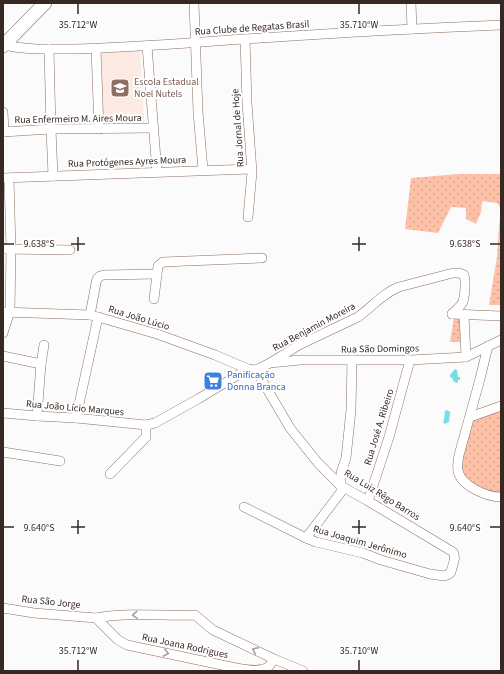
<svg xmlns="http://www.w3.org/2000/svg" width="504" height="674" font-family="'Source Sans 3',sans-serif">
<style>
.built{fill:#fceae3}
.park{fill:url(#park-dots)}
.water{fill:#74dde8}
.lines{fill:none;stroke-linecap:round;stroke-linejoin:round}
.minor-casing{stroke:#8d6e61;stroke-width:10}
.secondary-casing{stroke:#8d6e61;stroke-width:14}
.minor{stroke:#fff;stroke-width:9}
.secondary{stroke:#fff;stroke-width:13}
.oneway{stroke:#a59f9c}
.ticks{fill:none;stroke:#362923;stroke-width:1.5}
.labels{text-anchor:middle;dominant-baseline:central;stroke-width:4;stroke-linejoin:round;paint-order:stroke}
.street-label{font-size:10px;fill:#362923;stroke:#fff}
.education-label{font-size:10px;fill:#785e54;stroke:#fff;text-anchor:start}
.shop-label{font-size:10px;fill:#366cbe;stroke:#fff;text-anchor:start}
.ticks-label{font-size:10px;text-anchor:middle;fill:#362923;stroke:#fff;stroke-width:4;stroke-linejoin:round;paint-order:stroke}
</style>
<defs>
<pattern id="park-dots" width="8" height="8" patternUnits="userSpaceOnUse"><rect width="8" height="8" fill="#fdc1a8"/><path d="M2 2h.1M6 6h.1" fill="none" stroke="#d9a690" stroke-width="1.8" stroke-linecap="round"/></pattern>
</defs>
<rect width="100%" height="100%" fill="#fbfbfb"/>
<!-- built -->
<path class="built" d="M140,51L144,123L100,125L98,53Z"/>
<!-- park -->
<g class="park">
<path d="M459,174H501V208L497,203L482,201L481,212L476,224L466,219V208L451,207L438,233L405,229L411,178Z"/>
<path d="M501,210V305H489L497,257L499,226Z"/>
<path d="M454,317H461L460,342H450Z"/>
<path d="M501,410V492L497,493L476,487L459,472L470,425L475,419Z"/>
</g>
<!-- water -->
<g class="water">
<path d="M455,369L457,370L458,377H460V380H458V383L454,382L452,378L450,377V375Z"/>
<path d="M447,410L450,412L449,422L445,424L443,422L444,420L445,411Z"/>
</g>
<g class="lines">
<defs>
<g id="minor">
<path d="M194,3L198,112L203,170"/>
<path d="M411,3L412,29"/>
<path d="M245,39L247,103L252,172L248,217"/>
<path d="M4,45C26,50 50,49 73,49C116,48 159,45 202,42C302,35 401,29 501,25"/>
<path d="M147,46L157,172"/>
<path d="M49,49L51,129L53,176"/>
<path d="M96,49L99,129"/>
<path d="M3,112L4,132"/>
<path d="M3,132L51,129L153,128"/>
<path d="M3,178L251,169"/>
<path d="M3,249L70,250"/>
<path d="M154,299L158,266L163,262L262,258"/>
<path d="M3,312L90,315L98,317L157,334L215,355L248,369L256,370"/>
<path d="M452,314L501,316"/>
<path d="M90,315L96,283L97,279L100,276L104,275L157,274"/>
<path d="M464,315L466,357"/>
<path d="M3,333L10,311L11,249L9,178"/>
<path d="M488,346L480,379L459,455C458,461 457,465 458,471C461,486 487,497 501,497"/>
<path d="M3,356L41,364"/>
<path d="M270,363L299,345L358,317C372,307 383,293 399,287L453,273H459L464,275C466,281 465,295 463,302C461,306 455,311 452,314"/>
<path d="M256,370L270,363L300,360H410L466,357L501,340"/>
<path d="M3,413L37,416L76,418L146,425L155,423L198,399L248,369"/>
<path d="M37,416L41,364L44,345"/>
<path d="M470,417L501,406"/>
<path d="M76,418L98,317"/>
<path d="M3,452L60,461"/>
<path d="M110,474L146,437V425"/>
<path d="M368,501L389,437L410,360"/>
<path d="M244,507L306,538L316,542L363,553L381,560L430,574L444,576L449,574L451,572C452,566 457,558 453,552L368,501L341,486L318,463L290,428L256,370"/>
<path d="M306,538L341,492V473L346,458L351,410L352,360"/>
<path d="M3,608L34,613L96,618C129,612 162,616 195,615L213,630L274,659L303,671"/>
<path d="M96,618L118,640L127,645L236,668C245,669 259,673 268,667C271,665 272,661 274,659"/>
</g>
<path id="secondary" d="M3,46L45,3"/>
</defs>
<!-- minor casing -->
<use href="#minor" class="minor-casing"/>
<!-- secondary casing -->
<use href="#secondary" class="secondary-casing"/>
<!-- minor -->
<use href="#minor" class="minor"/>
<!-- secondary -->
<use href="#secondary" class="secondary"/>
</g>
<!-- one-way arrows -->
<defs><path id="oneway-chevron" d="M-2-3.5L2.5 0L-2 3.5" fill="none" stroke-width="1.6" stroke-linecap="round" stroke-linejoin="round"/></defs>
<g class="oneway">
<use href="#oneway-chevron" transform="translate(135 615) rotate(177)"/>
<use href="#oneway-chevron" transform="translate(255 650) rotate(-155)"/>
<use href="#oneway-chevron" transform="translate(166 653) rotate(11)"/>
</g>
<!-- ticks -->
<path class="ticks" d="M78,4V14M359,4V14M78,237V251M359,237V251M4,244H14M71,244H85M352,244H366M490,244H500M78,520V534M359,520V534M4,527H14M71,527H85M352,527H366M490,527H500M78,660V670M359,660V670"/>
<!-- icons -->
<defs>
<symbol id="school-square" viewBox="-11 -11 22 22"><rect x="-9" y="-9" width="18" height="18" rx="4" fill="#8d6e63" stroke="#fff"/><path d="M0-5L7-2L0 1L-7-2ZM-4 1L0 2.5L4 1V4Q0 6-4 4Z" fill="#fff"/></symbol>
<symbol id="supermarket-square" viewBox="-11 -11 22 22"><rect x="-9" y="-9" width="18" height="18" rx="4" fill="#3f7fe0" stroke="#fff"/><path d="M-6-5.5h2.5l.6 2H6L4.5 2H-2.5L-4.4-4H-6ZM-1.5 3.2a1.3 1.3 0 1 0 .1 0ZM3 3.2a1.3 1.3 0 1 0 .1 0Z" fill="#fff"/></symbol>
</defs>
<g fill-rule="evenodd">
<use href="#school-square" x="109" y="77" width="22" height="22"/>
<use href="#supermarket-square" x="202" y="370" width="22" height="22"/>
</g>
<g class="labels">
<!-- street labels -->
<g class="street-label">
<text transform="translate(252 28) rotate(-4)">Rua Clube de Regatas Brasil</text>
<text transform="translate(78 119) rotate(-1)">Rua Enfermeiro M. Aires Moura</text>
<text transform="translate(238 128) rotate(-94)">Rua Jornal de Hoje</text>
<text transform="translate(127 162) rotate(-2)">Rua Protógenes Ayres Moura</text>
<text transform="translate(139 318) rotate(17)">Rua João Lúcio</text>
<text transform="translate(314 327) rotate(-28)">Rua Benjamin Moreira</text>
<text transform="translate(380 349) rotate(-1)">Rua São Domingos</text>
<text transform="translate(75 408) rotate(5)">Rua João Lício Marques</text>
<text transform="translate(379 427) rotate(-73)">Rua José A. Ribeiro</text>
<text transform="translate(382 495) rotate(32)">Rua Luiz Rêgo Barros</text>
<text transform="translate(360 542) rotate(16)">Rua Joaquim Jerônimo</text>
<text transform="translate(51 602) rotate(6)">Rua São Jorge</text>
<text transform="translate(185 646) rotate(12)">Rua Joana Rodrigues</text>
</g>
<!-- education labels -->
<g class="education-label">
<text x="134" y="82">Escola Estadual<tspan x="134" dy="12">Noel Nutels</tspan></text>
</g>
<!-- shop labels -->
<g class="shop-label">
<text x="227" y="375">Panificação<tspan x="227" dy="12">Donna Branca</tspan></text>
</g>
</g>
<g class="ticks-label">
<text x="78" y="28">35.712°W</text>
<text x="359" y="28">35.710°W</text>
<text x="39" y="247">9.638°S</text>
<text x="465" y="247">9.638°S</text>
<text x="39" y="531">9.640°S</text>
<text x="465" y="531">9.640°S</text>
<text x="78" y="654">35.712°W</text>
<text x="359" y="654">35.710°W</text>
</g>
<!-- border -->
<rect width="504" height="674" fill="none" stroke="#362923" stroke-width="8"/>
</svg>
